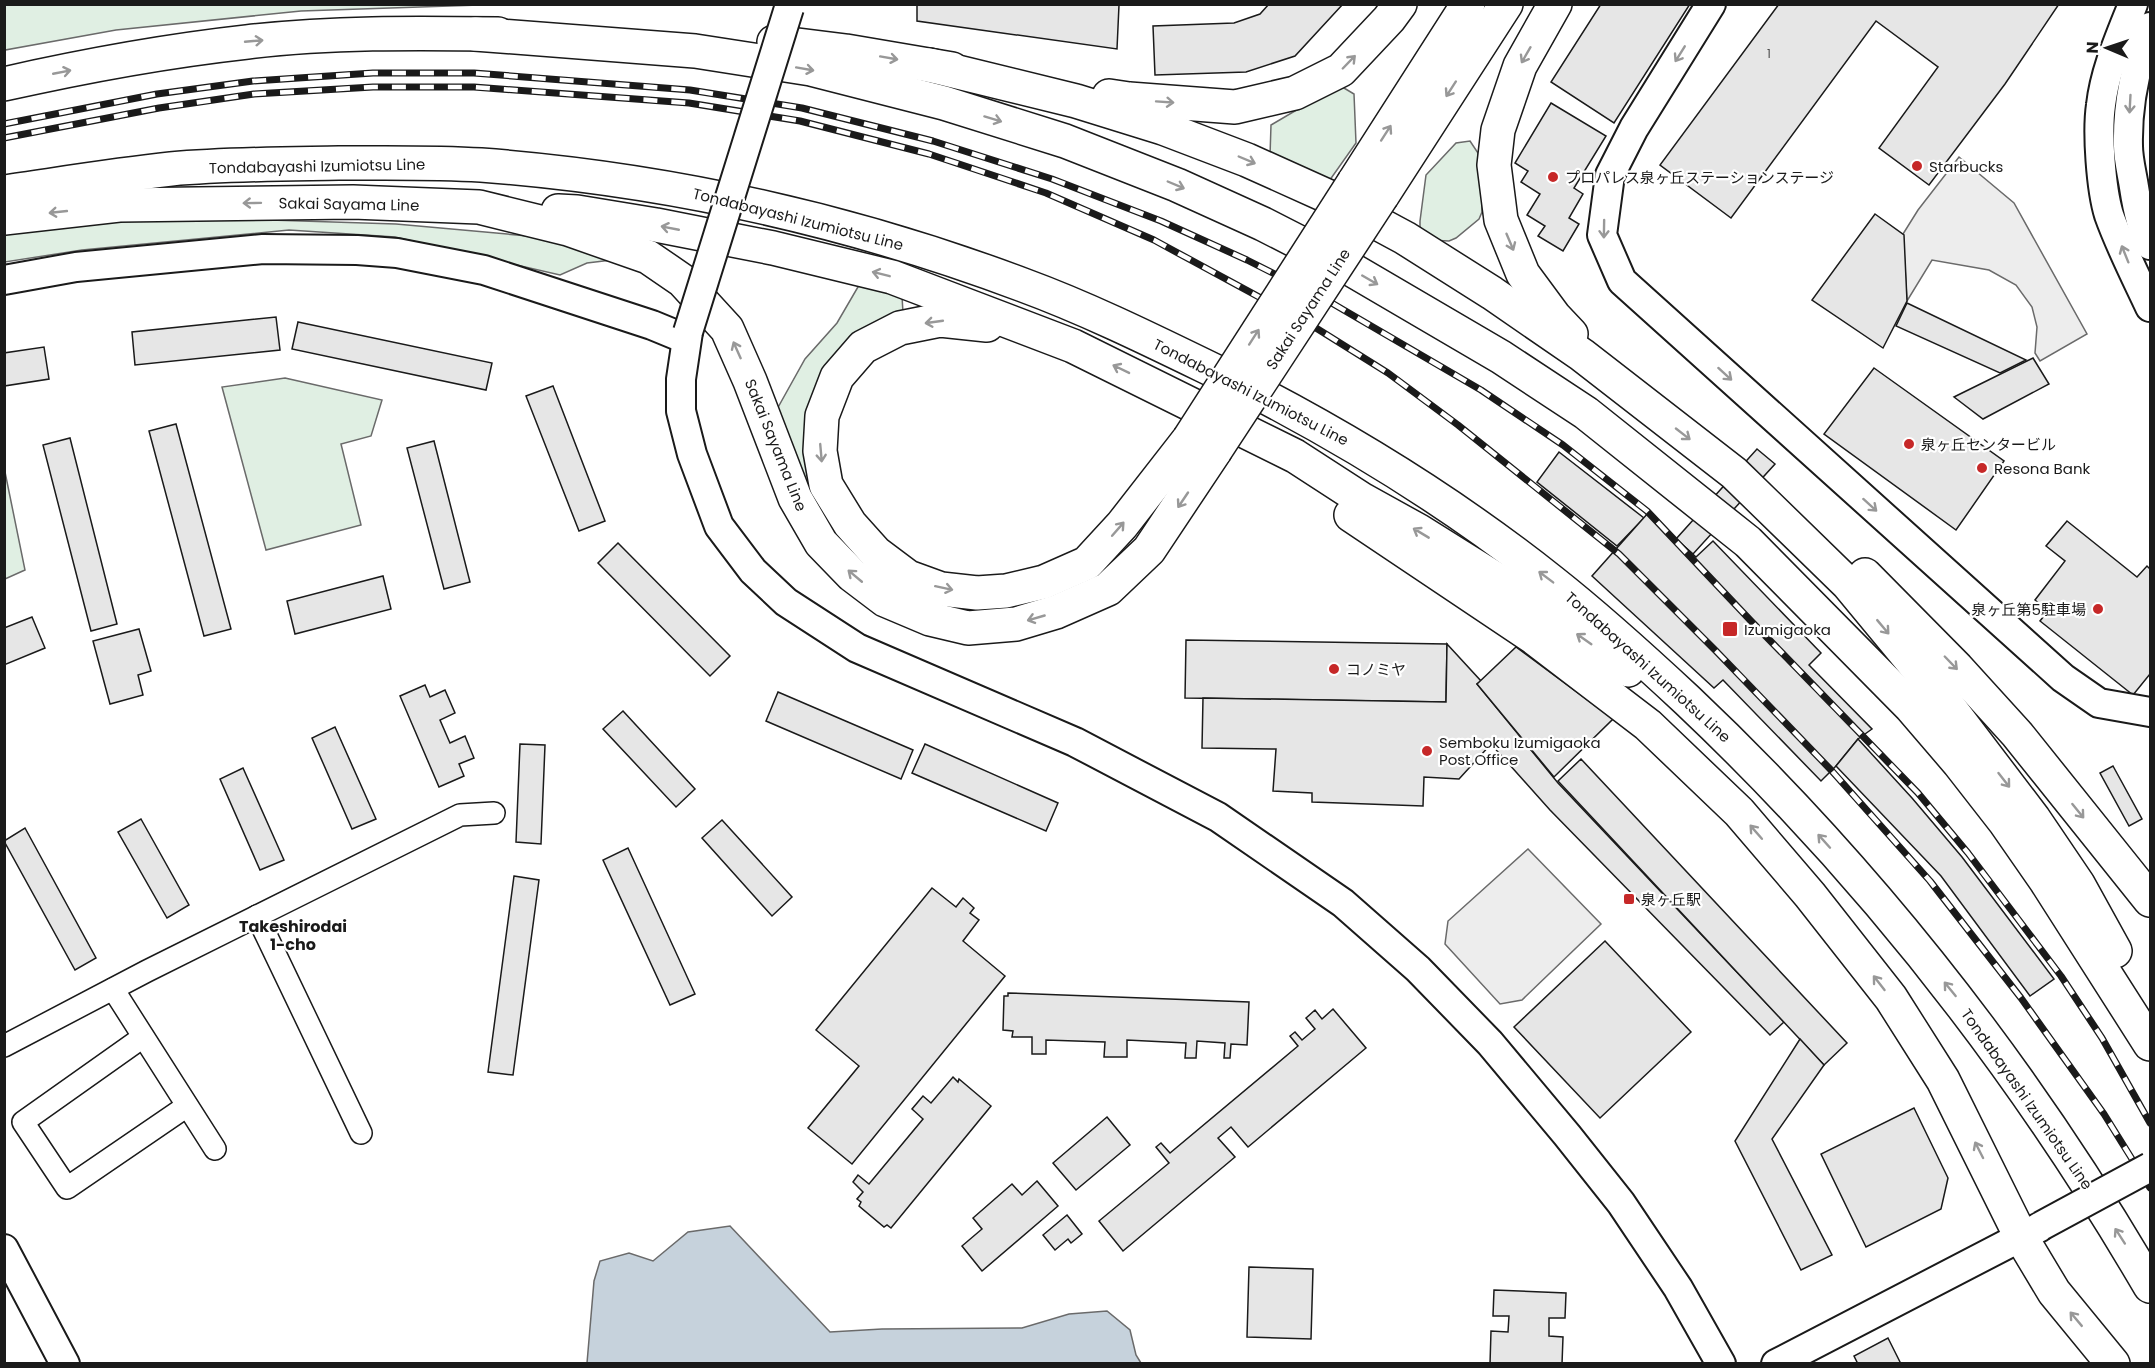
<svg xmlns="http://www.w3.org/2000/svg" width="2155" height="1368" font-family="Poppins,'Noto Sans JP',sans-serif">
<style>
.green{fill:#e0efe3;stroke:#6a6a6a;stroke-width:1.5}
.parking{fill:#ededed;stroke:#6a6a6a;stroke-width:1.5}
.water{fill:#c6d2dc;stroke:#6a6a6a;stroke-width:1.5}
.building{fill:#e6e6e6;stroke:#1a1a1a;stroke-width:1.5}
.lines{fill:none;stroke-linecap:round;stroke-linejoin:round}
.street-casing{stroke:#1a1a1a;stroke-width:24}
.secondary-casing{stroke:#1a1a1a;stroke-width:32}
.primary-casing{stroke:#1a1a1a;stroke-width:36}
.street{stroke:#fff;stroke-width:21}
.secondary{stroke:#fff;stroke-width:28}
.primary{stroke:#fff;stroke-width:33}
.rail-casing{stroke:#1a1a1a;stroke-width:7}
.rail{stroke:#fff;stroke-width:4.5;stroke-dasharray:14;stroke-linecap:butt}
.secondary-bridge-casing{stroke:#1a1a1a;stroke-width:32;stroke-linecap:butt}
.primary-bridge-casing{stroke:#1a1a1a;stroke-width:36;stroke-linecap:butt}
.secondary-bridge{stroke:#fff;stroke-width:28}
.primary-bridge{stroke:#fff;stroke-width:33}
.oneway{stroke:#989898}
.poi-dot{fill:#c62828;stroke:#fff;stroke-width:2}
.labels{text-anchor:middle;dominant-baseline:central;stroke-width:4.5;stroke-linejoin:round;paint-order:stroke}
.number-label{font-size:12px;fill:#4d4d4d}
.street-label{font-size:15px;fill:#1a1a1a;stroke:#fff}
.poi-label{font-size:15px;fill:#1a1a1a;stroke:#fff;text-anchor:start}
.neighbourhood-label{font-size:16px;font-weight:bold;fill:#1a1a1a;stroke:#fff}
</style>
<rect width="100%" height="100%" fill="#fff"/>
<!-- green -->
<g class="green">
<path d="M5,4H479V5L301,11L116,30L5,50Z"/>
<path d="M1339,85L1354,94L1356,143L1327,184L1270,156L1271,125Z"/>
<path d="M1470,141L1478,153L1482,182V212L1479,219L1456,238L1449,241L1429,240L1420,228V221L1426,175L1456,143Z"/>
<path d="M208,218L396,224L539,237L612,260L587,263L560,275L395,237L289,230L82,250L5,262L4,235L80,220Z"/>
<path d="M862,280L902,296L903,313L814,397L804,444L807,474L818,501L813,509L776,411L805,359L837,323Z"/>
<path d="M285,378L382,400L371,436L341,444L361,525L266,550L222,387Z"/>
<path d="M5,472L25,570L5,579H4Z"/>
</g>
<!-- parking -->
<g class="parking">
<path d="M1959,157L2014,203L2087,334L2040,361L2035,353L2037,327L2032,307L2016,285L1989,270L1932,260L1907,301L1903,234L1918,210Z"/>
<path d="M1528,849L1601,924L1522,1000L1500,1004L1445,944L1448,921Z"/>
</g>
<!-- water -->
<path class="water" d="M730,1226L830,1332L882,1329L1022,1328L1069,1314L1107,1311L1130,1330L1136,1355L1141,1363H587L594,1281L600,1261L629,1253L653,1261L688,1232Z"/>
<!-- building -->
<g class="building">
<path d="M917,4L1119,5L1117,49L917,21Z"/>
<path d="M1269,4H1343L1295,56L1246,72L1155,75L1153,26L1234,23L1260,14Z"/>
<path d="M1601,4H1690L1614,123L1551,82Z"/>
<path d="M1779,4H2059L2005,84L1929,185L1879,148L1938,67L1876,21L1731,218L1660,165Z"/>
<path d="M1551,103L1606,136L1574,188L1583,194L1569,218L1579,224L1563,251L1538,236L1545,226L1527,215L1540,194L1521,182L1528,171L1515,163Z"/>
<path d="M1875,214L1904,235L1907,301L1883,348L1812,300Z"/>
<path d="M1907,303L2026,360L2000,373L1896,326Z"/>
<path d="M276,317L280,350L135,365L132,332Z"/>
<path d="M298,322L492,363L486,390L292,349Z"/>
<path d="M44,347L49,379L4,386V353Z"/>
<path d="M2033,358L2049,384L1983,419L1954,397Z"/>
<path d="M1874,368L2004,461L1956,530L1824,434Z"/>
<path d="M553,386L605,521L579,531L526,396Z"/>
<path d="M176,424L231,629L204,636L149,431Z"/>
<path d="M70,438L117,624L91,631L43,445Z"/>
<path d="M434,441L470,582L444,589L407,448Z"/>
<path d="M1757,449L1775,464L1693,554L1676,539Z"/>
<path d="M1559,452L1644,518L1617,546L1537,482Z"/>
<path d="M1648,513L1696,557L1713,541L1821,653L1809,665L1872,729L1858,739L1836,766L1821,781L1723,680L1714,688L1592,576Z"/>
<path d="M2067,521L2137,577L2147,566L2150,569V674L2133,695L2040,621L2048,611L2035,600L2065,561L2046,546Z"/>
<path d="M618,543L730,656L710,676L598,563Z"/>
<path d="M383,576L391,609L295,634L287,601Z"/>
<path d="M32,617L45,648L4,665V628Z"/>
<path d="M139,629L151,671L138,675L143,695L110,704L93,641Z"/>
<path d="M1186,640L1447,644L1446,702L1185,698Z"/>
<path d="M1447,644L1481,681L1477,684L1558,783L1784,1022L1770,1035L1550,810L1491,744L1459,779L1424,777L1423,806L1312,802V793L1273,791L1276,749L1202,748L1203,698L1446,702Z"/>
<path d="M1516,647L1613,719L1554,777L1477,684Z"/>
<path d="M425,685L430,697L445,690L455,713L440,720L450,743L465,736L474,758L459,764L464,776L439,787L400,696Z"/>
<path d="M778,692L913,750L901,779L766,721Z"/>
<path d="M623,711L695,789L676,807L603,729Z"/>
<path d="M335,727L376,819L352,829L312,738Z"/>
<path d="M1858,739L1912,798L1962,857L2054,979L2030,996L1941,876L1836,766Z"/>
<path d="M520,744L545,745L541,844L516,842Z"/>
<path d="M925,744L1058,803L1046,831L912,773Z"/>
<path d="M1581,759L1847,1043L1824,1065L1558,781Z"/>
<path d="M2113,766L2142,819L2129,826L2100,773Z"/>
<path d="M243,768L284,860L260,870L220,779Z"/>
<path d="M141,819L189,905L167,918L118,832Z"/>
<path d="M722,820L792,897L772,916L702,838Z"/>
<path d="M25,828L96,958L75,970L4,841Z"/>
<path d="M628,848L695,994L670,1005L603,860Z"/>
<path d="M514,876L539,880L513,1075L488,1072Z"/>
<path d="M932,888L956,907L963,898L974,908L970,913L979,920L963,941L1005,976L852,1164L808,1128L859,1066L816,1030Z"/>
<path d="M1605,941L1691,1032L1600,1118L1514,1027Z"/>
<path d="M1008,993L1249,1002L1247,1045L1231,1044L1230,1058H1224L1225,1043L1197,1041L1196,1058H1185L1186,1043L1127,1040V1057H1104L1105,1042L1046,1040V1054H1032V1037H1012L1013,1031L1003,1030L1004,996H1008Z"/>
<path d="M1333,1009L1366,1048L1248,1147L1231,1127L1218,1138L1235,1157L1123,1251L1099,1221L1169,1163L1156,1147L1161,1143L1170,1153L1298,1046L1290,1036L1295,1032L1302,1040L1315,1029L1306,1018L1315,1010L1322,1019Z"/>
<path d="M1800,1039L1824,1065L1772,1139L1832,1255L1801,1270L1735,1141Z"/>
<path d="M953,1077L958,1082L959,1079L991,1106L891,1228L887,1225L884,1227L859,1206L861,1202L857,1199L863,1192L853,1182L858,1175L869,1184L923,1119L912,1109L923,1096L931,1103Z"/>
<path d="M1914,1108L1948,1178L1941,1209L1866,1247L1821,1154Z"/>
<path d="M1107,1117L1130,1145L1076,1190L1053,1163Z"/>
<path d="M1037,1181L1058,1206L982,1271L962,1246L982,1229L973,1218L1012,1184L1022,1195Z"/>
<path d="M1067,1215L1082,1234L1071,1243L1068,1239L1055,1250L1043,1235Z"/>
<path d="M1249,1267L1313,1269L1311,1339L1247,1337Z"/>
<path d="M1494,1290L1566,1293L1565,1318H1549V1336L1563,1337L1562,1364H1490L1491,1331L1508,1332L1509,1316H1493Z"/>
<path d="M1888,1338L1901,1364H1858L1854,1356Z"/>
</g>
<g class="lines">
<defs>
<g id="street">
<path d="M257,916L361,1133"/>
<path d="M113,989L215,1149"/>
<path d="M143,1037L23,1122L67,1188L187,1106"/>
<path d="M4,1046L147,971L460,815L494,813"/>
</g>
<g id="secondary">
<path d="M1711,4L1634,128L1610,175L1602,235L1622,281L2063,678L2099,703L2150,712"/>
<path d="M2133,4C2120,37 2105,70 2101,105C2097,132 2101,189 2109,215C2120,246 2136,277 2150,307"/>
<path d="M2150,27C2135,66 2127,104 2128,146C2128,159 2132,174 2134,187C2137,207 2141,228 2150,245"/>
<path d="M4,280L76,267L263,249L357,250L397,253L484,270L652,325L686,339"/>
<path d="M688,332L681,379V411L692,454L719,526L753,571L786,602L857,648L1075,742L1218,817L1343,903L1418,969L1490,1043L1567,1135L1621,1203L1678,1288L1721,1364"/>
<path d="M4,1249L65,1364"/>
<path d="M1776,1364L2040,1227"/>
</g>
<g id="primary">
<path d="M1555,4L1520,66L1498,130L1494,165L1501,220L1523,274L1554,316L1571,334"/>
<path d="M475,34L695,51L811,69L944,103L1065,141L1177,185L1263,224L1349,268L1501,357L1586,413L1748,542L1911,707L1959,763L2005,822L2046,881L2150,1044"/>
<path d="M774,42L846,51L952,69"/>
<path d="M929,65L1076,101L1163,128L1247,160L1327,196L1405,238L1492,293L1582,355L1734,473L1848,584L1939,694L2034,819L2078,884L2115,951"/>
<path d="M4,84C84,66 166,51 247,42C330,32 415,33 498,34"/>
<path d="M1109,96L1129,99L1235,107L1295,93L1341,70L1389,19L1400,4"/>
<path d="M1354,182L1468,4"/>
<path d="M4,192C60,184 115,175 171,169C227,164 283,164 339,163C386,163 434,162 481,165C665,179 850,220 1023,285C1091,310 1157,343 1223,375C1339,433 1449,500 1551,581C1598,618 1643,659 1687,700C1869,872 2024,1070 2150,1286"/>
<path d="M1382,196L1506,4"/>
<path d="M558,211L577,212L656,225L773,248L892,277L1073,346L1295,456L1363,500L1419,531L1534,603L1628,670"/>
<path d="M4,218L119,205L353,202L479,207L568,229L648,257L683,281L727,329L750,381L795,498L821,543L852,575L885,600L930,619L968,628L1016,624L1056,612L1108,589L1149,550L1215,451"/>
<path d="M987,325L940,320L900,328L863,347L837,377L822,416L820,451L826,485L850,524L876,553L908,577L941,589L977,593L1006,591L1044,582L1087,563L1122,525L1189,439"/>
<path d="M1351,515L1533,637L1648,725L1739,812L1810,895L1891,998L1943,1080L2021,1237L2054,1292L2113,1364"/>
<path d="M1865,575L1957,668L2017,734L2150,900"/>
</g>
</defs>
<!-- street casing -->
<use href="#street" class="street-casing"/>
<!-- secondary casing -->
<use href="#secondary" class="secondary-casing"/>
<!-- primary casing -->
<use href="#primary" class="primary-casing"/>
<!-- street -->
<use href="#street" class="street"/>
<!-- secondary -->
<use href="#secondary" class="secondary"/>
<!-- primary -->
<use href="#primary" class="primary"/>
<defs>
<g id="rail">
<path d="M4,124L157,94L253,81L373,73H474L690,90L802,108L933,141L1052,179L1161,221L1247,260L1330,302L1481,390L1563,445L1647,511L1751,621L1918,793L1968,853L2061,976L2102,1038L2150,1123"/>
<path d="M4,138L159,108L254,94L373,87H474L689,103L800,121L929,154L1046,193L1154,240L1316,328L1388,373L1458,425L1619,554L1716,651L1831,770L1930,881L2021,998L2104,1114L2150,1188"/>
</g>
</defs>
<!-- rail casing -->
<use href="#rail" class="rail-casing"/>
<!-- rail -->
<use href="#rail" class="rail"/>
<defs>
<g id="secondary-bridge">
<path d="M688,332L789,8"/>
<path d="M2041,1226L2150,1167"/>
</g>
<g id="primary-bridge">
<path d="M1189,439L1354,182"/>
<path d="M1215,451L1382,196"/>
</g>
</defs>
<!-- secondary-bridge casing -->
<use href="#secondary-bridge" class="secondary-bridge-casing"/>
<!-- primary-bridge casing -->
<use href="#primary-bridge" class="primary-bridge-casing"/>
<!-- secondary-bridge -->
<use href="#secondary-bridge" class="secondary-bridge"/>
<!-- primary-bridge -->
<use href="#primary-bridge" class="primary-bridge"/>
</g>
<!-- one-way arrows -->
<defs><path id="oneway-shaft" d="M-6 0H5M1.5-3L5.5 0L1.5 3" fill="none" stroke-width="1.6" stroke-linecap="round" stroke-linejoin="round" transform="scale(1.5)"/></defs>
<g class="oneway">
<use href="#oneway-shaft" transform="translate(254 41) rotate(-5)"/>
<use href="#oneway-shaft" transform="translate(1680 54) rotate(122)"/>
<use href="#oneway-shaft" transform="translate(1526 55) rotate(120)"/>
<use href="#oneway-shaft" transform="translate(889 58) rotate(10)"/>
<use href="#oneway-shaft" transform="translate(1349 62) rotate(-46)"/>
<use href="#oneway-shaft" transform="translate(805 69) rotate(10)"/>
<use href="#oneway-shaft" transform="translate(62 72) rotate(-11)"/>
<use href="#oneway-shaft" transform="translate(1451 89) rotate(123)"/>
<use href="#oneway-shaft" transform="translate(1165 102) rotate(4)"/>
<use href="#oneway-shaft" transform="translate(2130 104) rotate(93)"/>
<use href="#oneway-shaft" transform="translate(993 119) rotate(17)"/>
<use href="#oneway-shaft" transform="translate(1386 133) rotate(-57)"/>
<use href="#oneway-shaft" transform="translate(1247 160) rotate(23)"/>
<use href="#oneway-shaft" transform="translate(1176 185) rotate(23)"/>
<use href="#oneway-shaft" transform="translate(252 203) rotate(179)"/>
<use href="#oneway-shaft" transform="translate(58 212) rotate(174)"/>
<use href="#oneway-shaft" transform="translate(670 228) rotate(-169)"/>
<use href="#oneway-shaft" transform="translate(1604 229) rotate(91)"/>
<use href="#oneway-shaft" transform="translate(1510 242) rotate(67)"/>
<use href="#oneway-shaft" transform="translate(2125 254) rotate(-112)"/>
<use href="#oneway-shaft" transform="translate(881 274) rotate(-166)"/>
<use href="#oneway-shaft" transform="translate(1370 280) rotate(30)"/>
<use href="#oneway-shaft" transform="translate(934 322) rotate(172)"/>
<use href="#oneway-shaft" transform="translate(1254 337) rotate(-57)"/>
<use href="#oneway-shaft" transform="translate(737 350) rotate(-114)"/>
<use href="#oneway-shaft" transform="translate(1121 369) rotate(-154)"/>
<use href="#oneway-shaft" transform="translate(1725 374) rotate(42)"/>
<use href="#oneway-shaft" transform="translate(1683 434) rotate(38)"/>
<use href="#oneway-shaft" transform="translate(821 453) rotate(85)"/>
<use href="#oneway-shaft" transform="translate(1183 500) rotate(124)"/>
<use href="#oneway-shaft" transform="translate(1870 505) rotate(42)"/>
<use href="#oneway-shaft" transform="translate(1118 529) rotate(-49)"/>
<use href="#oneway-shaft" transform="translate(1421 533) rotate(-149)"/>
<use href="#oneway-shaft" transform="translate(855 576) rotate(-140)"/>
<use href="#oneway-shaft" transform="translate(1546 577) rotate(-143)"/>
<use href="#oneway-shaft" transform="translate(944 588) rotate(12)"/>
<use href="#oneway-shaft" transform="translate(1036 618) rotate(164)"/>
<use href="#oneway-shaft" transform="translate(1883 627) rotate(50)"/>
<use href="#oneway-shaft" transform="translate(1584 639) rotate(-145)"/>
<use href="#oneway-shaft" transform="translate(1951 663) rotate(46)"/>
<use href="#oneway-shaft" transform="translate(2004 780) rotate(52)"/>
<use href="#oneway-shaft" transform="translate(2078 811) rotate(51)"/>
<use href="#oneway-shaft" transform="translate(1756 832) rotate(-131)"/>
<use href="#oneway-shaft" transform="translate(1824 841) rotate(-132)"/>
<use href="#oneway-shaft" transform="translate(1879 983) rotate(-128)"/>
<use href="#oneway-shaft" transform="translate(1950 989) rotate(-129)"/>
<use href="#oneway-shaft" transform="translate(1979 1150) rotate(-117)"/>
<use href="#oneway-shaft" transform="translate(2120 1236) rotate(-123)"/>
<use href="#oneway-shaft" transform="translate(2076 1319) rotate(-130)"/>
</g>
<!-- markers -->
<g class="poi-dot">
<circle cx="1917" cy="166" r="6"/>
<circle cx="1553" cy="177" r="6"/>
<circle cx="1909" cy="444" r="6"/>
<circle cx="1982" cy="468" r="6"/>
<circle cx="2098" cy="609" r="6"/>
<rect x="1722" y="621" width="16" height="16" rx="3"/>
<circle cx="1334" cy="669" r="6"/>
<circle cx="1427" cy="751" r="6"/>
<rect x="1623" y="893" width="12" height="12" rx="3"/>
</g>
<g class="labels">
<!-- number labels -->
<g class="number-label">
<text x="1769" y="53">1</text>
</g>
<!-- street labels -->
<g class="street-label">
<text transform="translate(317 166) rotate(-1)">Tondabayashi Izumiotsu Line</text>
<text transform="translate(349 204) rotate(1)">Sakai Sayama Line</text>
<text transform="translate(798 219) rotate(14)">Tondabayashi Izumiotsu Line</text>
<text transform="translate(1308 309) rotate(-57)">Sakai Sayama Line</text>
<text transform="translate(1251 392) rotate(27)">Tondabayashi Izumiotsu Line</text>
<text transform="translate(776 445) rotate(68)">Sakai Sayama Line</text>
<text transform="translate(1648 667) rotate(42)">Tondabayashi Izumiotsu Line</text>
<text transform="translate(2027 1099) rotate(55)">Tondabayashi Izumiotsu Line</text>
</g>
<!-- poi labels -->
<g class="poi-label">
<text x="1929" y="166">Starbucks</text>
<text x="1565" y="177">プロパレス泉ヶ丘ステーションステージ</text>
<text x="1921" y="444">泉ヶ丘センタービル</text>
<text x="1994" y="468">Resona Bank</text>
<text x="2086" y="609" text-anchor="end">泉ヶ丘第5駐車場</text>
<text x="1744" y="629">Izumigaoka</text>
<text x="1346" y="669">コノミヤ</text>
<text x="1439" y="742">Semboku Izumigaoka<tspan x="1439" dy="17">Post Office</tspan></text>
<text x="1641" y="899">泉ヶ丘駅</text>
</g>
<!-- neighbourhood labels -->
<g class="neighbourhood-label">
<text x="293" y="926">Takeshirodai<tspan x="293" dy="18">1-cho</tspan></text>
</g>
</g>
<!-- border -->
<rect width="2155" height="1368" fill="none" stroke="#1a1a1a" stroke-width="12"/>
<!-- north arrow -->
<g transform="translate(2107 48) rotate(272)" stroke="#ffffff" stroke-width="4.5" paint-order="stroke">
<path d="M0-4.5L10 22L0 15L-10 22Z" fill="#1a1a1a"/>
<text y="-9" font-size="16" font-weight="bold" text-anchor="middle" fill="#1a1a1a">N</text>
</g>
</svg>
